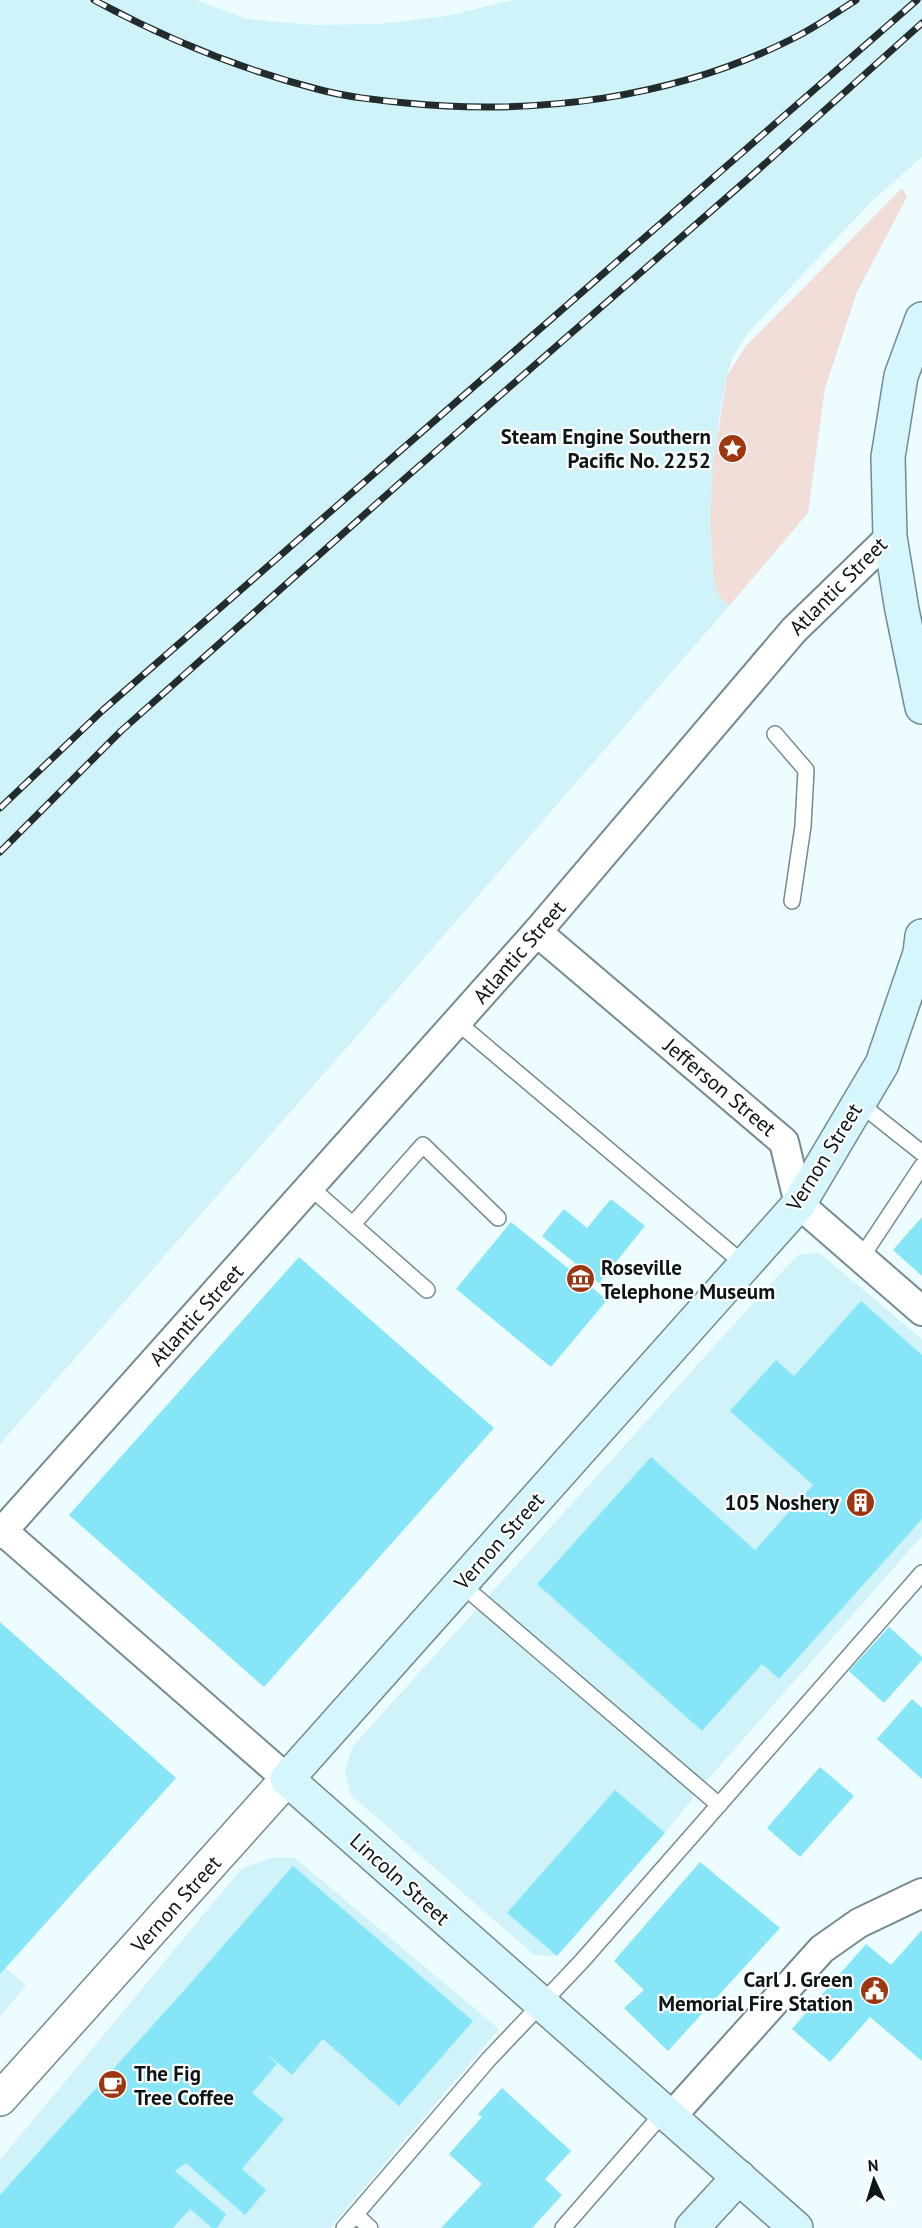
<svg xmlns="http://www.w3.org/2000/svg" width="922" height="2228" font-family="'PT Sans',sans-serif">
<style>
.built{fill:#d0f3fa}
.green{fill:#f2ded8}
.building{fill:#86e6f8}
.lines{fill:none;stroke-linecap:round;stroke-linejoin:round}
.service-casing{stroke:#748b8f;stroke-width:18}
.minor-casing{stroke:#748b8f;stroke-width:32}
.tertiary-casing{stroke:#748b8f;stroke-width:36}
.secondary-casing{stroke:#748b8f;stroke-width:36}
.service{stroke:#fff;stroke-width:15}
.minor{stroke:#fff;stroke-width:28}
.tertiary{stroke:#fff;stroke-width:33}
.secondary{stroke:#d4f6fc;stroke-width:33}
.rail-casing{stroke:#222c2e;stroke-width:7}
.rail{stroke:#fff;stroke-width:4.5;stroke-dasharray:14;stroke-linecap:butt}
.labels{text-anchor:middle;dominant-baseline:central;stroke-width:4.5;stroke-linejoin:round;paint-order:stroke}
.poi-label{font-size:21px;font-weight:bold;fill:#0c1517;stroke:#fff;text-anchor:end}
.street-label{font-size:21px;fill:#0c1517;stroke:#fff}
</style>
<rect width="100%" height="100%" fill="#ecfcff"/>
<!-- built -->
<g class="built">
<path d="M0,0H197L247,19L314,25L379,24L447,16L513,0H922V157L872,201L815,261L748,333L733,356L727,376L719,418L710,519L714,582L719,596L729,606L348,1046L0,1444Z"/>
<path d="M818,1252L922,1339V1536L709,1778L665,1833L557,1956L534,1955L351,1795L345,1770L353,1746L776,1278L798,1255Z"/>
<path d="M274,1857L295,1858L499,2029L330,2228H0V2160L242,1868Z"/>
<path d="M0,1964L26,1985L0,2017Z"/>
</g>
<!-- green -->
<path class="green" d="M902,188L907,197L857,292L825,388L808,513L729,606L719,596L714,582L710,519L713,465L727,376L745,347Z"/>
<!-- building -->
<g class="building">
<path d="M611,1199L645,1226L599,1283L542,1236L564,1209L587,1228Z"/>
<path d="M922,1217V1276L893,1250Z"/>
<path d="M511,1222L607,1300L551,1367L456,1289Z"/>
<path d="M299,1257L494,1428L264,1687L69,1515Z"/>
<path d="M861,1301L922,1355V1519L779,1679L762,1664L702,1731L537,1584L651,1457L755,1550L813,1485L730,1411L776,1360L794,1376Z"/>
<path d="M0,1622L176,1778L0,1974Z"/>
<path d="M889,1627L922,1657V1660L884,1703L849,1671Z"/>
<path d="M912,1699L922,1708V1779L877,1739Z"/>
<path d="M820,1767L854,1796L800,1857L767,1828Z"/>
<path d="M615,1790L665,1833L557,1956L507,1913Z"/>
<path d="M700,1862L780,1928L668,2051L624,2008L644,1990L614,1961Z"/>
<path d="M293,1866L473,2021L399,2106L323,2039L292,2075L266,2053L277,2064L252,2093L284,2119L242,2169L266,2190L245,2215L186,2163L175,2171L226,2214L217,2228H212L190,2209L173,2228H0V2195L188,1986Z"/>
<path d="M922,1930V2061L870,2017L830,2062L792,2029L866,1944L891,1965Z"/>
<path d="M502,2088L571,2151L545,2179L562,2195L532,2228H441L482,2184L449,2154L482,2117L478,2114Z"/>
</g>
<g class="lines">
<defs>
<g id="service">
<path d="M775,734L806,770L803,826L792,901"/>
<path d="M457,1022L745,1265"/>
<path d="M859,1103L922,1153"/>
<path d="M310,1187L427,1290"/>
<path d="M353,1224L423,1145L498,1218"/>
<path d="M861,1258L922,1166"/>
<path d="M461,1584L719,1805"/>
<path d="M356,2215L370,2228"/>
<path d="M344,2228L489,2059L582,1961L922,1573"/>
<path d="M563,2228L664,2112"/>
</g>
<g id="minor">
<path d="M537,932L784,1142L799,1204L922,1311"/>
<path d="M3,1531L287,1779"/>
<path d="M0,1534L537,932L794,630L890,537"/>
<path d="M670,2118L822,1949L859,1923L922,1893"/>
</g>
<path id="tertiary" d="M0,2099L287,1779"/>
<g id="secondary">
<path d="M922,319L901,376L888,457L890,537L902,610L922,707"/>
<path d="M692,2228L739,2177"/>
<path d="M796,2228L287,1779L799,1204L882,1064L920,953L922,936"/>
</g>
</defs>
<!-- service casing -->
<use href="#service" class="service-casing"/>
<!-- minor casing -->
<use href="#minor" class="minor-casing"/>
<!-- tertiary casing -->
<use href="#tertiary" class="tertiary-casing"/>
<!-- secondary casing -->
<use href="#secondary" class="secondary-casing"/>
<!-- service -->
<use href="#service" class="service"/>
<!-- minor -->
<use href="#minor" class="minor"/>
<!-- tertiary -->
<use href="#tertiary" class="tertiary"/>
<!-- secondary -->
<use href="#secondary" class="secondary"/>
<defs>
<g id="rail">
<path d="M94,0C164,38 240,69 317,89C346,97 376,100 406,103C537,116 676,98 794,38C816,27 836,13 856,0"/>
<path d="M0,808L103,710L917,0"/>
<path d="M0,852L121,731L410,474L749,178L922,23"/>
</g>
</defs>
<!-- rail casing -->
<use href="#rail" class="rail-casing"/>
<!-- rail -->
<use href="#rail" class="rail"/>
</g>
<!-- icons -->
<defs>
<symbol id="sight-disc" viewBox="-11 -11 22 22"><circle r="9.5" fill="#9d3711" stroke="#fff"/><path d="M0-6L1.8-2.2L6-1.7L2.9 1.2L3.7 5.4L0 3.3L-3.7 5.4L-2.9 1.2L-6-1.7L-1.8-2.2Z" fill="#fff"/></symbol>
<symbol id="museum-disc" viewBox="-11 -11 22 22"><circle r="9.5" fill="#9d3711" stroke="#fff"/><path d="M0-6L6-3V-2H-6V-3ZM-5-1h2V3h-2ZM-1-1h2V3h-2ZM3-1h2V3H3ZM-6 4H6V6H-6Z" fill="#fff"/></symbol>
<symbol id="building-disc" viewBox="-11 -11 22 22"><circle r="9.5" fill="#9d3711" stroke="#fff"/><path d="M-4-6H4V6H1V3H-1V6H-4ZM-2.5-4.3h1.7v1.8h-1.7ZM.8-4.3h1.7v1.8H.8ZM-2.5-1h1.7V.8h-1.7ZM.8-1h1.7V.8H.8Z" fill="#fff"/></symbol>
<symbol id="civic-disc" viewBox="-11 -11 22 22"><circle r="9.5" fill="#9d3711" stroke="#fff"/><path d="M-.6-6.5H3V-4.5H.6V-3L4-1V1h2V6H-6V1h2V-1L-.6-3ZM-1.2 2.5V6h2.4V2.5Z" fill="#fff"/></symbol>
<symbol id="cafe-disc" viewBox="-11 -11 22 22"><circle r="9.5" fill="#9d3711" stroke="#fff"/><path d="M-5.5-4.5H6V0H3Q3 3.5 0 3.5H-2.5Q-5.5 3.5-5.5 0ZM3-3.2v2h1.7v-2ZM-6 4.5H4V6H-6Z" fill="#fff"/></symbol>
</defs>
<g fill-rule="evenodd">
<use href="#sight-disc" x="716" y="432" width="33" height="33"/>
<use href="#museum-disc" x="564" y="1262" width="33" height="33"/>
<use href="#building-disc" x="844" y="1486" width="33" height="33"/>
<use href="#civic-disc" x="858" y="1974" width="33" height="33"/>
<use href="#cafe-disc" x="96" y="2068" width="33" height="33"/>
</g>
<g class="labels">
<!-- poi labels -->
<g class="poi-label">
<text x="711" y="436">Steam Engine Southern<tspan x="711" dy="24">Pacific No. 2252</tspan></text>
<text x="601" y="1267" text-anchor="start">Roseville<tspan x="601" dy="24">Telephone Museum</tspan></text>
<text x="839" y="1502">105 Noshery</text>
<text x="853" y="1979">Carl J. Green<tspan x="853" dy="24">Memorial Fire Station</tspan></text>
<text x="134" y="2073" text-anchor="start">The Fig<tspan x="134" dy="24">Tree Coffee</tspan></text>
</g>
<!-- street labels -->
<g class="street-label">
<text transform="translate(838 586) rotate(-45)">Atlantic Street</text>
<text transform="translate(519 952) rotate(-49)">Atlantic Street</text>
<text transform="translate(720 1087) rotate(40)">Jefferson Street</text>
<text transform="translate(824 1157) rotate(-58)">Vernon Street</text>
<text transform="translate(196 1315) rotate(-48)">Atlantic Street</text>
<text transform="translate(499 1541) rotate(-48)">Vernon Street</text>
<text transform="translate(400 1879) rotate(42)">Lincoln Street</text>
<text transform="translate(176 1904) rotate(-48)">Vernon Street</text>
</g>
</g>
<!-- north arrow -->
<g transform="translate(874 2180) rotate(356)" stroke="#ffffff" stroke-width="4.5" paint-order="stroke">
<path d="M0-4.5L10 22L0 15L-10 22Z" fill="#0c1517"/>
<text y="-9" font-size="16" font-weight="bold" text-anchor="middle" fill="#0c1517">N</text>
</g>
</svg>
